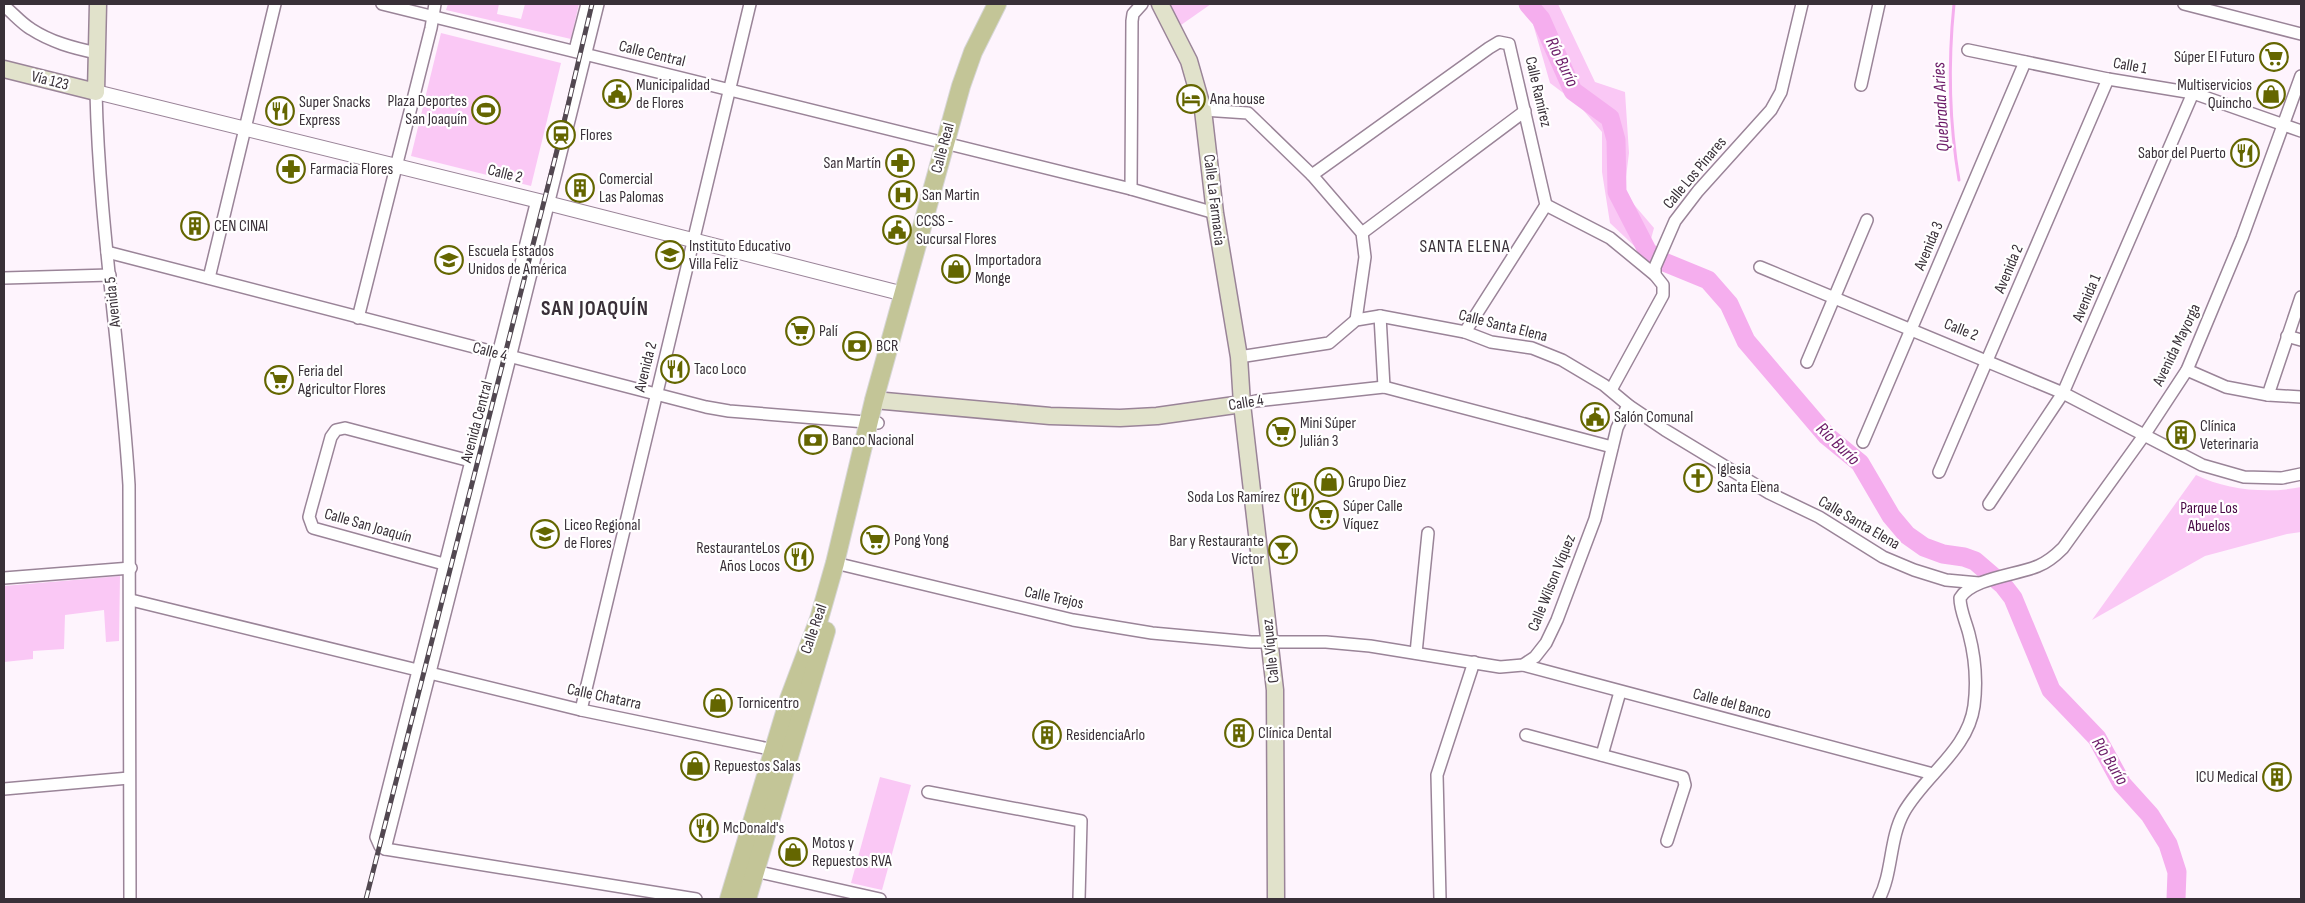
<svg xmlns="http://www.w3.org/2000/svg" width="2305" height="903" font-family="'Sofia Sans Condensed',sans-serif">
<style>
.green{fill:#fac8f5}
.lines{fill:none;stroke-linecap:round;stroke-linejoin:round}
.stream{stroke:#f5aeee;stroke-width:3}
.river{stroke:#f5aeee;stroke-width:19}
.minor-casing{stroke:#9a8498;stroke-width:14}
.tertiary-casing{stroke:#9a8498;stroke-width:16}
.secondary-casing{stroke:#9a8498;stroke-width:19}
.primary-casing{stroke:#d7d6d7;stroke-width:20}
.minor{stroke:#fff;stroke-width:11}
.tertiary{stroke:#fff;stroke-width:14}
.secondary{stroke:#e1e2cb;stroke-width:16}
.primary{stroke:#c3c597;stroke-width:18}
.rail-casing{stroke:#524851;stroke-width:5}
.rail{stroke:#fff;stroke-width:3;stroke-dasharray:9;stroke-linecap:butt}
.labels{text-anchor:middle;dominant-baseline:central;stroke-width:4.5;stroke-linejoin:round;paint-order:stroke}
.street-label{font-size:16px;fill:#393038;stroke:#fff}
.poi-label{font-size:16px;fill:#393038;stroke:#fff;text-anchor:start}
.park-label{font-size:16px;fill:#470844;stroke:#fff}
.water-label{font-size:18px;font-style:italic;fill:#6c1b68;stroke:#fff}
.neighbourhood-label{font-size:18px;letter-spacing:1px;fill:#393038;stroke:#fff}
.district-label{font-size:21px;font-weight:bold;letter-spacing:1px;fill:#393038;stroke:#fff}
</style>
<rect width="100%" height="100%" fill="#fef4fd"/>
<!-- green -->
<g class="green">
<path d="M448,4H499L497,14L521,19L525,4H579L571,39L446,10Z"/>
<path d="M1170,4H1211L1181,25Z"/>
<path d="M1521,4H1558L1595,82L1625,92L1629,153L1624,193L1654,228L1646,257L1610,223L1602,172V132L1578,104L1550,83L1531,17Z"/>
<path d="M441,33L561,63L531,186L411,156Z"/>
<path d="M2196,475C2226,490 2268,494 2301,487V532L2287,534L2205,556L2092,620Z"/>
<path d="M120,576L119,641L106,642L104,610L65,615L64,649L33,651V659L4,662V586Z"/>
<path d="M880,777L911,785L882,890L851,883Z"/>
</g>
<g class="lines">
<!-- stream -->
<path class="stream" d="M1954,4C1948,63 1949,121 1959,180"/>
<!-- river -->
<path class="river" d="M1528,4L1541,19L1573,91L1610,118L1616,140L1617,192L1648,252L1664,262L1708,280L1729,304L1746,341L1827,436L1860,463L1891,516L1907,535L1924,547L1943,554L1964,557L1975,561L2003,585L2013,598L2051,690L2097,738L2122,784L2150,815L2168,844L2177,872L2176,899"/>
<defs>
<g id="minor">
<path d="M382,4L1131,189L1215,213"/>
<path d="M2184,4L2301,34"/>
<path d="M4,6C13,13 21,23 31,29C51,42 73,48 97,53"/>
<path d="M575,50L587,4"/>
<path d="M1968,50L2108,79L2193,93L2301,131"/>
<path d="M1861,85L1879,4"/>
<path d="M96,92C99,224 121,354 129,485L130,899"/>
<path d="M1203,110L1248,113L1312,175L1362,233L1365,257L1356,320"/>
<path d="M1312,175L1489,48L1499,42L1509,44L1546,205L1465,332"/>
<path d="M1131,189L1132,21L1133,14L1142,4"/>
<path d="M537,200L376,837L380,846L385,849L696,899"/>
<path d="M1546,205L1610,238L1655,275L1663,285V295L1611,390"/>
<path d="M1362,233L1525,111"/>
<path d="M107,252L706,407L729,411L878,423"/>
<path d="M1760,267L2063,393L2202,465L2244,477L2282,478L2301,474"/>
<path d="M1655,275V267L1675,221L1698,191L1771,110L1781,92L1802,4"/>
<path d="M4,278L110,275"/>
<path d="M209,278L275,4"/>
<path d="M1380,316L1384,387"/>
<path d="M358,318L431,28L435,4"/>
<path d="M2287,336L2301,340"/>
<path d="M1239,357L1329,343L1356,320L1380,316L1465,332L1491,342L1532,348L1562,360L1604,385L1628,405L1665,430L1769,493L1819,517L1883,557L1914,570L1946,580L1979,583"/>
<path d="M1807,362L1867,220"/>
<path d="M2187,370L2226,387L2268,395L2301,397"/>
<path d="M2268,395L2301,297"/>
<path d="M1242,404L1256,401L1384,387L1612,447"/>
<path d="M1863,442L2025,62"/>
<path d="M1939,472L2108,79"/>
<path d="M1989,504L2063,393L2193,93"/>
<path d="M835,563L1073,620L1152,633L1251,642H1326L1370,646L1500,667L1523,665L1535,657L1546,643L1557,620L1595,519L1617,428L1628,405"/>
<path d="M451,566L313,528L309,517L311,509L331,437L336,430L345,428L478,463"/>
<path d="M4,578L131,568"/>
<path d="M131,600L581,710L774,750"/>
<path d="M1416,653L1428,533"/>
<path d="M1523,665L1933,774"/>
<path d="M581,710L750,4"/>
<path d="M1526,735L1683,777L1685,785L1667,841"/>
<path d="M1602,755L1620,692"/>
<path d="M4,789L129,778"/>
<path d="M928,792L1081,821L1079,899"/>
<path d="M385,849L510,358L598,4"/>
<path d="M755,871L880,899"/>
<path d="M1440,899L1437,775L1474,662"/>
<path d="M1879,899C1893,872 1889,839 1904,812C1925,775 1968,750 1974,706C1977,683 1975,657 1969,634C1966,622 1960,610 1960,598C1972,578 2017,575 2038,566C2048,562 2055,556 2063,548L2145,434L2187,370L2242,238L2301,76"/>
</g>
<path id="tertiary" d="M96,92L543,202L904,294"/>
<g id="secondary">
<path d="M1160,4L1189,61L1203,110L1215,213L1239,357L1242,404L1275,690L1276,899"/>
<path d="M4,69L96,92L98,4"/>
<path d="M874,400L1050,416L1120,418L1157,416L1242,404"/>
</g>
<g id="primary">
<path d="M729,899L789,699L819,619L835,563L874,400L961,86L973,52L997,4"/>
<path d="M747,899L826,631"/>
</g>
</defs>
<!-- minor casing -->
<use href="#minor" class="minor-casing"/>
<!-- tertiary casing -->
<use href="#tertiary" class="tertiary-casing"/>
<!-- secondary casing -->
<use href="#secondary" class="secondary-casing"/>
<!-- primary casing -->
<use href="#primary" class="primary-casing"/>
<!-- minor -->
<use href="#minor" class="minor"/>
<!-- tertiary -->
<use href="#tertiary" class="tertiary"/>
<!-- secondary -->
<use href="#secondary" class="secondary"/>
<!-- primary -->
<use href="#primary" class="primary"/>
<defs>
<path id="rail" d="M366,899L561,135L592,4"/>
</defs>
<!-- rail casing -->
<use href="#rail" class="rail-casing"/>
<!-- rail -->
<use href="#rail" class="rail"/>
</g>
<!-- icons -->
<defs>
<symbol id="supermarket-ring" viewBox="-11 -11 22 22"><circle r="9.5" fill="#fff" stroke="#646600" stroke-width="1.5"/><path d="M-6-5.5h2.5l.6 2H6L4.5 2H-2.5L-4.4-4H-6ZM-1.5 3.2a1.3 1.3 0 1 0 .1 0ZM3 3.2a1.3 1.3 0 1 0 .1 0Z" fill="#646600"/></symbol>
<symbol id="civic-ring" viewBox="-11 -11 22 22"><circle r="9.5" fill="#fff" stroke="#646600" stroke-width="1.5"/><path d="M-.6-6.5H3V-4.5H.6V-3L4-1V1h2V6H-6V1h2V-1L-.6-3ZM-1.2 2.5V6h2.4V2.5Z" fill="#646600"/></symbol>
<symbol id="shop-ring" viewBox="-11 -11 22 22"><circle r="9.5" fill="#fff" stroke="#646600" stroke-width="1.5"/><path d="M-5-2.5h2.3a2.7 3.5 0 0 1 5.4 0H5L5.5 6h-11ZM-1.5-2.5h3a1.5 2.3 0 0 0-3 0Z" fill="#646600"/></symbol>
<symbol id="hotel-ring" viewBox="-11 -11 22 22"><circle r="9.5" fill="#fff" stroke="#646600" stroke-width="1.5"/><path d="M-6-4.5h1.5V1H6V5H4.5V3h-9V5H-6ZM-4 0a1.8 1.8 0 1 1 3.6 0ZM.5 0V-2.5h3Q6-2.5 6 0Z" fill="#646600"/></symbol>
<symbol id="stadium-ring" viewBox="-11 -11 22 22"><circle r="9.5" fill="#fff" stroke="#646600" stroke-width="1.5"/><path d="M0-5a6.5 5 0 1 0 0 10a6.5 5 0 1 0 0-10ZM-3.5-1.8h7v3.6h-7Z" fill="#646600"/></symbol>
<symbol id="restaurant-ring" viewBox="-11 -11 22 22"><circle r="9.5" fill="#fff" stroke="#646600" stroke-width="1.5"/><path d="M-5-6h1v4h1v-4h1v4h1v-4h1v5L-1.5 .5V6h-2V.5L-5-1ZM5-6V6H3V1.5H1.5Q1.5-4 5-6Z" fill="#646600"/></symbol>
<symbol id="station-ring" viewBox="-11 -11 22 22"><circle r="9.5" fill="#fff" stroke="#646600" stroke-width="1.5"/><path d="M-3-6H3Q5-6 5-4V2Q5 4 3 4L4.5 6H3L1.5 4h-3L-3 6H-4.5L-3 4Q-5 4-5 2V-4Q-5-6-3-6ZM-3.5-4v3h7v-3ZM-3.5 1v1.5H-2V1ZM2 1v1.5H3.5V1Z" fill="#646600"/></symbol>
<symbol id="pharmacy-ring" viewBox="-11 -11 22 22"><circle r="9.5" fill="#fff" stroke="#646600" stroke-width="1.5"/><path d="M-2-6h4v4h4v4h-4v4h-4v-4h-4v-4h4Z" fill="#646600"/></symbol>
<symbol id="building-ring" viewBox="-11 -11 22 22"><circle r="9.5" fill="#fff" stroke="#646600" stroke-width="1.5"/><path d="M-4-6H4V6H1V3H-1V6H-4ZM-2.5-4.3h1.7v1.8h-1.7ZM.8-4.3h1.7v1.8H.8ZM-2.5-1h1.7V.8h-1.7ZM.8-1h1.7V.8H.8Z" fill="#646600"/></symbol>
<symbol id="hospital-ring" viewBox="-11 -11 22 22"><circle r="9.5" fill="#fff" stroke="#646600" stroke-width="1.5"/><path d="M-5-5h3v3.5h4V-5h3V5h-3V1.5h-4V5h-3Z" fill="#646600"/></symbol>
<symbol id="university-ring" viewBox="-11 -11 22 22"><circle r="9.5" fill="#fff" stroke="#646600" stroke-width="1.5"/><path d="M0-5L7-2L0 1L-7-2ZM-4 1L0 2.5L4 1V4Q0 6-4 4Z" fill="#646600"/></symbol>
<symbol id="school-ring" viewBox="-11 -11 22 22"><circle r="9.5" fill="#fff" stroke="#646600" stroke-width="1.5"/><path d="M0-5L7-2L0 1L-7-2ZM-4 1L0 2.5L4 1V4Q0 6-4 4Z" fill="#646600"/></symbol>
<symbol id="bank-ring" viewBox="-11 -11 22 22"><circle r="9.5" fill="#fff" stroke="#646600" stroke-width="1.5"/><path d="M-6-4H6V4H-6ZM0-2.3a2.3 2.3 0 1 0 0 4.6a2.3 2.3 0 1 0 0-4.6Z" fill="#646600"/></symbol>
<symbol id="church-ring" viewBox="-11 -11 22 22"><circle r="9.5" fill="#fff" stroke="#646600" stroke-width="1.5"/><path d="M-1.2-6h2.4v3.5h3.3v2.4h-3.3V6h-2.4V-.1h-3.3v-2.4h3.3Z" fill="#646600"/></symbol>
<symbol id="bar-ring" viewBox="-11 -11 22 22"><circle r="9.5" fill="#fff" stroke="#646600" stroke-width="1.5"/><path d="M-6-5H6L.8 .8V4.5H3.5V6h-7V4.5H-.8V.8Z" fill="#646600"/></symbol>
</defs>
<g fill-rule="evenodd">
<use href="#supermarket-ring" x="2258" y="41" width="32" height="32"/>
<use href="#civic-ring" x="601" y="78" width="32" height="32"/>
<use href="#shop-ring" x="2255" y="78" width="32" height="32"/>
<use href="#hotel-ring" x="1175" y="83" width="32" height="32"/>
<use href="#stadium-ring" x="470" y="94" width="32" height="32"/>
<use href="#restaurant-ring" x="264" y="95" width="32" height="32"/>
<use href="#station-ring" x="545" y="119" width="32" height="32"/>
<use href="#restaurant-ring" x="2229" y="137" width="32" height="32"/>
<use href="#pharmacy-ring" x="884" y="147" width="32" height="32"/>
<use href="#pharmacy-ring" x="275" y="153" width="32" height="32"/>
<use href="#building-ring" x="564" y="172" width="32" height="32"/>
<use href="#hospital-ring" x="887" y="179" width="32" height="32"/>
<use href="#building-ring" x="179" y="210" width="32" height="32"/>
<use href="#civic-ring" x="881" y="214" width="32" height="32"/>
<use href="#university-ring" x="654" y="239" width="32" height="32"/>
<use href="#school-ring" x="433" y="244" width="32" height="32"/>
<use href="#shop-ring" x="940" y="253" width="32" height="32"/>
<use href="#supermarket-ring" x="784" y="315" width="32" height="32"/>
<use href="#bank-ring" x="841" y="330" width="32" height="32"/>
<use href="#restaurant-ring" x="659" y="353" width="32" height="32"/>
<use href="#supermarket-ring" x="263" y="364" width="32" height="32"/>
<use href="#civic-ring" x="1579" y="401" width="32" height="32"/>
<use href="#supermarket-ring" x="1265" y="416" width="32" height="32"/>
<use href="#building-ring" x="2165" y="419" width="32" height="32"/>
<use href="#bank-ring" x="797" y="424" width="32" height="32"/>
<use href="#church-ring" x="1682" y="462" width="32" height="32"/>
<use href="#shop-ring" x="1313" y="466" width="32" height="32"/>
<use href="#restaurant-ring" x="1283" y="481" width="32" height="32"/>
<use href="#supermarket-ring" x="1308" y="499" width="32" height="32"/>
<use href="#school-ring" x="529" y="518" width="32" height="32"/>
<use href="#supermarket-ring" x="859" y="524" width="32" height="32"/>
<use href="#bar-ring" x="1267" y="534" width="32" height="32"/>
<use href="#restaurant-ring" x="783" y="541" width="32" height="32"/>
<use href="#shop-ring" x="702" y="687" width="32" height="32"/>
<use href="#building-ring" x="1223" y="717" width="32" height="32"/>
<use href="#building-ring" x="1031" y="719" width="32" height="32"/>
<use href="#shop-ring" x="679" y="750" width="32" height="32"/>
<use href="#building-ring" x="2261" y="761" width="32" height="32"/>
<use href="#restaurant-ring" x="688" y="812" width="32" height="32"/>
<use href="#shop-ring" x="777" y="836" width="32" height="32"/>
</g>
<g class="labels">
<!-- street labels -->
<g class="street-label">
<text transform="translate(652 54) rotate(14)">Calle Central</text>
<text transform="translate(2130 66) rotate(10)">Calle 1</text>
<text transform="translate(50 81) rotate(14)">Vía 123</text>
<text transform="translate(1538 92) rotate(77)">Calle Ramírez</text>
<text transform="translate(943 148) rotate(-75)">Calle Real</text>
<text transform="translate(1695 173) rotate(-50)">Calle Los Pinares</text>
<text transform="translate(505 174) rotate(14)">Calle 2</text>
<text transform="translate(1214 200) rotate(83)">Calle La Farmacia</text>
<text transform="translate(1929 246) rotate(-67)">Avenida 3</text>
<text transform="translate(2009 269) rotate(-67)">Avenida 2</text>
<text transform="translate(2087 298) rotate(-67)">Avenida 1</text>
<text transform="translate(113 302) rotate(-96)">Avenida 5</text>
<text transform="translate(1503 326) rotate(14)">Calle Santa Elena</text>
<text transform="translate(1961 330) rotate(22)">Calle 2</text>
<text transform="translate(2177 345) rotate(-64)">Avenida Mayorga</text>
<text transform="translate(490 352) rotate(15)">Calle 4</text>
<text transform="translate(646 367) rotate(-76)">Avenida 2</text>
<text transform="translate(1246 403) rotate(-9)">Calle 4</text>
<text transform="translate(477 422) rotate(-75)">Avenida Central</text>
<text transform="translate(1859 523) rotate(30)">Calle Santa Elena</text>
<text transform="translate(368 526) rotate(16)">Calle San Joaquín</text>
<text transform="translate(1552 583) rotate(-68)">Calle Wilson Víquez</text>
<text transform="translate(1054 598) rotate(12)">Calle Trejos</text>
<text transform="translate(814 629) rotate(-71)">Calle Real</text>
<text transform="translate(1271 651) rotate(-96)">Calle Víquez</text>
<text transform="translate(604 697) rotate(12)">Calle Chatarra</text>
<text transform="translate(1732 704) rotate(15)">Calle del Banco</text>
</g>
<!-- poi labels -->
<g class="poi-label">
<text x="2255" y="57" text-anchor="end">Súper El Futuro</text>
<text x="636" y="85">Municipalidad<tspan x="636" dy="18">de Flores</tspan></text>
<text x="2252" y="85" text-anchor="end">Multiservicios<tspan x="2252" dy="18">Quincho</tspan></text>
<text x="1210" y="99">Ana house</text>
<text x="467" y="101" text-anchor="end">Plaza Deportes<tspan x="467" dy="18">San Joaquín</tspan></text>
<text x="299" y="102">Super Snacks<tspan x="299" dy="18">Express</tspan></text>
<text x="580" y="135">Flores</text>
<text x="2226" y="153" text-anchor="end">Sabor del Puerto</text>
<text x="881" y="163" text-anchor="end">San Martín</text>
<text x="310" y="169">Farmacia Flores</text>
<text x="599" y="179">Comercial<tspan x="599" dy="18">Las Palomas</tspan></text>
<text x="922" y="195">San Martin</text>
<text x="916" y="221">CCSS -<tspan x="916" dy="18">Sucursal Flores</tspan></text>
<text x="214" y="226">CEN CINAI</text>
<text x="689" y="246">Instituto Educativo<tspan x="689" dy="18">Villa Feliz</tspan></text>
<text x="468" y="251">Escuela Estados<tspan x="468" dy="18">Unidos de América</tspan></text>
<text x="975" y="260">Importadora<tspan x="975" dy="18">Monge</tspan></text>
<text x="819" y="331">Palí</text>
<text x="876" y="346">BCR</text>
<text x="694" y="369">Taco Loco</text>
<text x="298" y="371">Feria del<tspan x="298" dy="18">Agricultor Flores</tspan></text>
<text x="1614" y="417">Salón Comunal</text>
<text x="1300" y="423">Mini Súper<tspan x="1300" dy="18">Julián 3</tspan></text>
<text x="2200" y="426">Clínica<tspan x="2200" dy="18">Veterinaria</tspan></text>
<text x="832" y="440">Banco Nacional</text>
<text x="1717" y="469">Iglesia<tspan x="1717" dy="18">Santa Elena</tspan></text>
<text x="1348" y="482">Grupo Diez</text>
<text x="1280" y="497" text-anchor="end">Soda Los Ramírez</text>
<text x="1343" y="506">Súper Calle<tspan x="1343" dy="18">Víquez</tspan></text>
<text x="564" y="525">Liceo Regional<tspan x="564" dy="18">de Flores</tspan></text>
<text x="894" y="540">Pong Yong</text>
<text x="1264" y="541" text-anchor="end">Bar y Restaurante<tspan x="1264" dy="18">Víctor</tspan></text>
<text x="780" y="548" text-anchor="end">RestauranteLos<tspan x="780" dy="18">Años Locos</tspan></text>
<text x="737" y="703">Tornicentro</text>
<text x="1258" y="733">Clínica Dental</text>
<text x="1066" y="735">ResidenciaArlo</text>
<text x="714" y="766">Repuestos Salas</text>
<text x="2258" y="777" text-anchor="end">ICU Medical</text>
<text x="723" y="828">McDonald's</text>
<text x="812" y="843">Motos y<tspan x="812" dy="18">Repuestos RVA</tspan></text>
</g>
<!-- park labels -->
<g class="park-label">
<text x="2209" y="508">Parque Los<tspan x="2209" dy="18">Abuelos</tspan></text>
</g>
<!-- water labels -->
<g class="water-label">
<text transform="translate(1562 62) rotate(64)">Río Burío</text>
<text transform="translate(1941 107) rotate(-93)">Quebrada Aries</text>
<text transform="translate(1838 444) rotate(44)">Río Burío</text>
<text transform="translate(2110 761) rotate(58)">Río Burío</text>
</g>
<!-- neighbourhood labels -->
<g class="neighbourhood-label">
<text x="1465" y="246">SANTA ELENA</text>
</g>
<!-- district labels -->
<g class="district-label">
<text x="595" y="308">SAN JOAQUÍN</text>
</g>
</g>
<!-- border -->
<rect width="2305" height="903" fill="none" stroke="#393038" stroke-width="10"/>
</svg>
